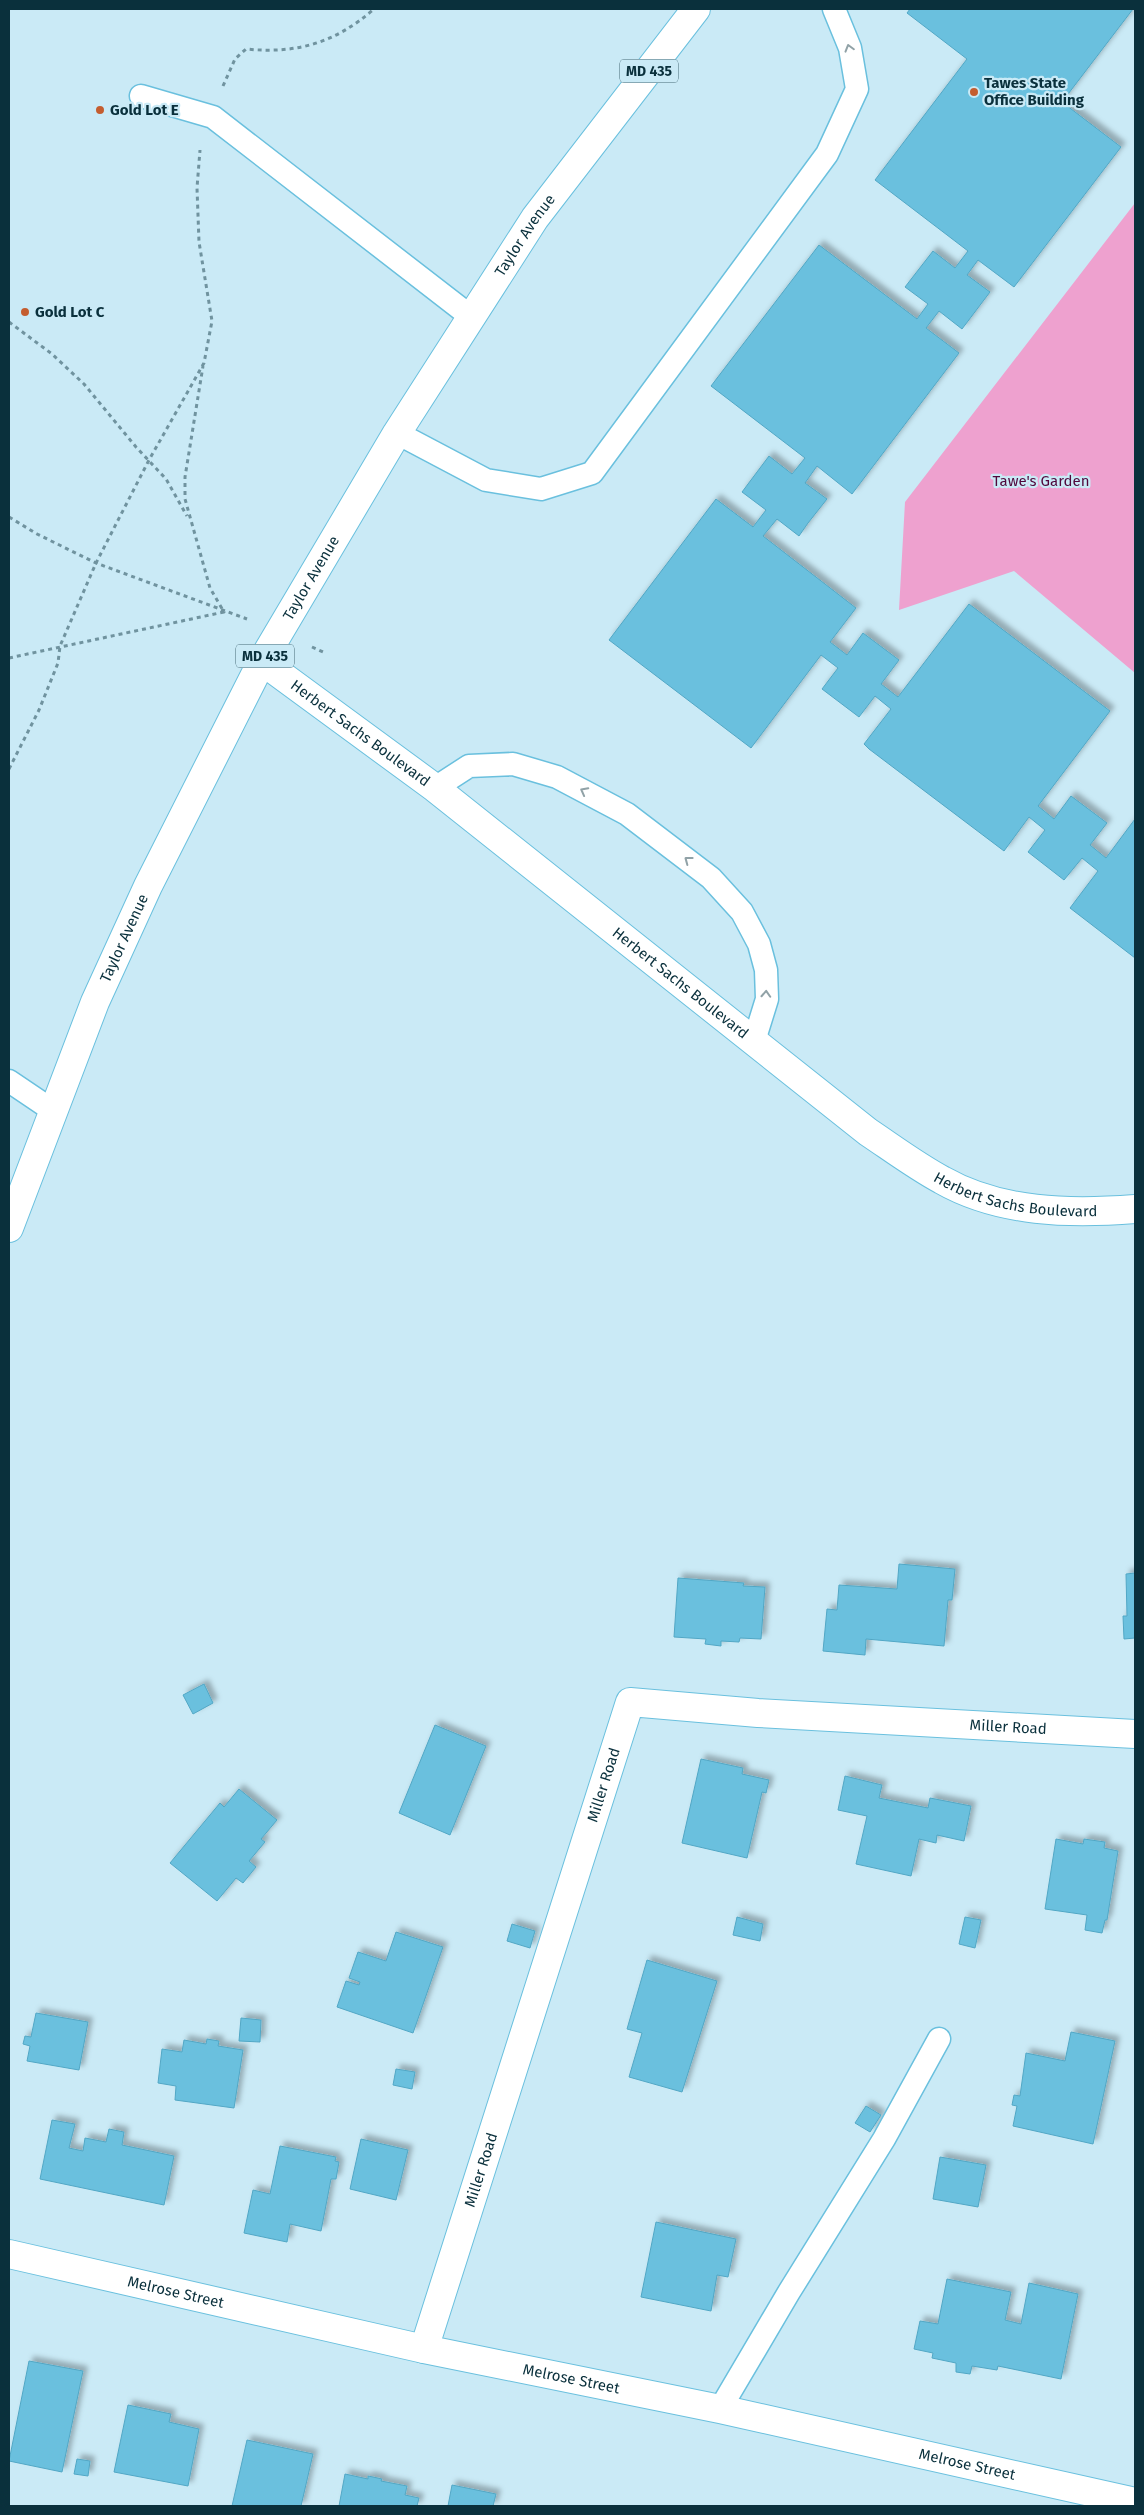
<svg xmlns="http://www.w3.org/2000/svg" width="1144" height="2515" font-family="'Fira Sans',sans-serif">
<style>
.green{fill:#eea1cf}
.building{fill:#6bc0de;stroke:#51a7c5;filter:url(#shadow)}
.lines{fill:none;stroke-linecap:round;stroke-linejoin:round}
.service-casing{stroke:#6ac0de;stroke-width:25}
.minor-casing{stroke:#6ac0de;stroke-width:30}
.primary-casing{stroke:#6ac0de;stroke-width:30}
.path{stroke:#70939f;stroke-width:3;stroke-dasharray:4 4;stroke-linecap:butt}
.service{stroke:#fff;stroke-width:22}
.minor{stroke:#fff;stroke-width:28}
.primary{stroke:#fff;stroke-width:28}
.oneway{stroke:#91a2a7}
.poi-dot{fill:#c45d2f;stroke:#caeaf6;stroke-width:2}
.labels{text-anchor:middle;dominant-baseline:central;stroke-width:4.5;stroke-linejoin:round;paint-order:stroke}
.shield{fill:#caeaf6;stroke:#446874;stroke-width:1}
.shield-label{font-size:14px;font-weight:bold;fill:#0a303c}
.poi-label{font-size:15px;font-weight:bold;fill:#0a303c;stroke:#caeaf6;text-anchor:start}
.street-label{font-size:15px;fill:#0a303c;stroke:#caeaf6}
.park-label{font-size:15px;fill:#51083c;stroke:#caeaf6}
</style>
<defs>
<filter id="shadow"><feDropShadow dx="4.5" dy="-4.5" stdDeviation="2.5" flood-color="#0004"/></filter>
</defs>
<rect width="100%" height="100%" fill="#caeaf6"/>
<!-- green -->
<path class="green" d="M1135,203V673L1014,571L899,610L905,502Z"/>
<!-- building -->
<g class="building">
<path d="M910,9H1133L1062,102L1121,147L1014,287L978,260L967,275L990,292L962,329L939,311L926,328L959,353L852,494L817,466L805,483L827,499L808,523L799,536L777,519L763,536L856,608L830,642L847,655L863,633L899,660L881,684L898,697L969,604L1110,711L1038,806L1054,819L1071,796L1107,823L1090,845L1106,858L1135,819V958L1070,908L1098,871L1082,858L1064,880L1028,852L1045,830L1029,817L1004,851L869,749L864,744L891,709L875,696L859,717L822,689L838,668L821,655L751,748L609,640L716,499L753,527L766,510L742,492L769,456L792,474L805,458L711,386L819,245L917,319L928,304L905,287L933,251L955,268L968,251L875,180L967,59L907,13Z"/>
<path d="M899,1564L955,1569L952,1600H948L944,1646L866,1639L865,1655L823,1651L827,1609L837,1610L839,1585L897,1589Z"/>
<path d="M1135,1573V1638L1124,1639L1123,1616H1127L1126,1574Z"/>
<path d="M678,1578L744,1583L743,1586L765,1587L761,1639L740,1638L739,1642L721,1641V1646L705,1644L706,1639L674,1637Z"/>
<path d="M204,1684L213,1703L193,1714L183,1695Z"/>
<path d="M435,1725L486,1746L450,1835L399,1813Z"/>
<path d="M701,1759L743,1768L742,1774L769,1780L766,1793L762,1792L747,1858L682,1843Z"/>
<path d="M845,1776L882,1785L879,1798L928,1808L930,1798L971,1806L964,1841L937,1835L936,1843L919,1839L911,1876L856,1864L867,1816L838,1810Z"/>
<path d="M239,1789L277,1820L261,1839L265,1842L249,1861L256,1867L243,1883L236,1878L217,1901L170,1863L220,1803L224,1807Z"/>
<path d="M1056,1839L1083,1844L1084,1839L1105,1842L1104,1848L1118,1851L1107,1920H1105L1102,1933L1085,1930L1087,1915L1045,1909Z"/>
<path d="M737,1917L763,1924L760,1941L733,1935Z"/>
<path d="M965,1917L981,1920L975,1948L959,1944Z"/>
<path d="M512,1924L535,1931L530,1948L507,1941Z"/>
<path d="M396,1932L443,1947L413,2033L337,2007L346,1981L359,1985L360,1982L349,1978L358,1952L386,1961Z"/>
<path d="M647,1960L717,1981L682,2092L629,2077L642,2033L627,2029Z"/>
<path d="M36,2013L88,2022L79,2070L27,2061L30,2046L23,2044L25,2036L31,2037Z"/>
<path d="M241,2018L261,2020L260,2042L239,2041Z"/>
<path d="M1071,2032L1115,2041L1093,2144L1013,2126L1017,2106L1012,2105L1014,2095L1020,2096L1026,2053L1065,2061Z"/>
<path d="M207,2039L219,2041L218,2046L243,2050L234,2108L175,2100L176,2086L158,2083L162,2049L182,2052L184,2040L206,2044Z"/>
<path d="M396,2069L415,2072L412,2089L393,2085Z"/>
<path d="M866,2106L881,2115L870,2132L855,2123Z"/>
<path d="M52,2120L75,2124L69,2148L83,2151L85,2138L106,2142L109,2129L124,2132L122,2145L174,2156L164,2205L40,2179Z"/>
<path d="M361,2139L408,2150L396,2200L350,2189Z"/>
<path d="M280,2146L336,2157L335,2161L339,2162L336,2179H331L321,2231L290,2224L287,2242L244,2233L253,2190L270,2194Z"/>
<path d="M940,2157L986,2165L978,2207L933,2199Z"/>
<path d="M656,2222L736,2239L728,2277L717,2275L711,2311L641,2297Z"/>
<path d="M947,2279L1011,2292L1005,2320L1021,2324L1029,2283L1078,2294L1061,2379L998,2366L997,2370L972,2366L970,2374L956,2372V2363L932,2358L933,2353L914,2349L920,2321L938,2324Z"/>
<path d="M29,2361L83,2371L62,2472L9,2461Z"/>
<path d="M128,2405L171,2414L169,2422L199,2429L188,2486L114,2472Z"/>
<path d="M247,2440L313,2454L301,2506H232Z"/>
<path d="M77,2459L90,2461L88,2476L74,2474Z"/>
<path d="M345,2474L368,2479V2476L373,2477L382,2479L381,2481L407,2486L405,2495L419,2498L417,2506H339Z"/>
<path d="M452,2485L496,2494L493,2506H448Z"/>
</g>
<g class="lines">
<defs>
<g id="service">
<path d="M141,96L213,117L470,316"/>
<path d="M397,433L486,480L541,489L592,473L827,154L857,89L850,48L834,9"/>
<path d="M435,788L469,766L513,764L557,777L627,814L711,878L742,912L759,944L766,970L767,999L754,1041"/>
<path d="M9,1081L52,1110"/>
<path d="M720,2409L789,2292L884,2139L939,2039"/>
</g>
<g id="minor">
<path id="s1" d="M262,661L435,788L868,1132C892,1148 916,1166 942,1180C1000,1213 1070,1214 1135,1209"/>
<path id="s2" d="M9,2254L424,2349L720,2409L1135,2502"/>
<path id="s3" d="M424,2349L630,1702L758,1713L1135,1734"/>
</g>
<g id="primary">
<path id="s4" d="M9,1228L95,1002L148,886L262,661L397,433L535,218L696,9"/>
</g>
</defs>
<!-- service casing -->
<use href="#service" class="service-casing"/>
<!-- minor casing -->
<use href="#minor" class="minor-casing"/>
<!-- primary casing -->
<use href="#primary" class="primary-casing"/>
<!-- path -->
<g class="path">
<path d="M223,86L235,59L246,49C297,54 335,43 374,9"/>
<path d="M9,322L52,354L84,384L136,447L166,479L187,516"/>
<path d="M9,517L37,534L96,563L247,619"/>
<path d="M312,647L323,652"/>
<path d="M9,658L224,612L210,588L185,499V477L203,366"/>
<path d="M9,769L39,710L58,663L60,646L96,563L149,460L204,363L212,321L199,242L197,188L200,150"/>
</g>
<!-- service -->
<use href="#service" class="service"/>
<!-- minor -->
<use href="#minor" class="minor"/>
<!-- primary -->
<use href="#primary" class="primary"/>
</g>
<!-- one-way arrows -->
<defs><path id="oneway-chevron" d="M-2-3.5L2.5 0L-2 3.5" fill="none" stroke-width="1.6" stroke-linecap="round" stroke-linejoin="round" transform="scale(1.25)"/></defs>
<g class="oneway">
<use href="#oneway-chevron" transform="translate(849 48) rotate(-106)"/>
<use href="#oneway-chevron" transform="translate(584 791) rotate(-152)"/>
<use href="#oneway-chevron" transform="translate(688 860) rotate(-143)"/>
<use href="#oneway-chevron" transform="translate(766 994) rotate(-87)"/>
</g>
<!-- markers -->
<g class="poi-dot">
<circle cx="974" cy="92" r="5"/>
<circle cx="100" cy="110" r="5"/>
<circle cx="25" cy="312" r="5"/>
</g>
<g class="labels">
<!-- shield labels -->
<g class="shield">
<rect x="620" y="59.5" width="58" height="23" rx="4"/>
<rect x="236" y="644.5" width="58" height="23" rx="4"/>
</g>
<g class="shield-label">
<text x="649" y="71">MD 435</text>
<text x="265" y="656">MD 435</text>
</g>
<!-- poi labels -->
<g class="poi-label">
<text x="984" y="83">Tawes State<tspan x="984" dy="17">Office Building</tspan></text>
<text x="110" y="110">Gold Lot E</text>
<text x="35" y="312">Gold Lot C</text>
</g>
<!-- street labels -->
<g class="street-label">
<text stroke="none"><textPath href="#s4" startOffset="1122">Taylor Avenue</textPath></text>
<text stroke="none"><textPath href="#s4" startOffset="718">Taylor Avenue</textPath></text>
<text stroke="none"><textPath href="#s1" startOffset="122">Herbert Sachs Boulevard</textPath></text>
<text stroke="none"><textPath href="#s4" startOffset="312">Taylor Avenue</textPath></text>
<text stroke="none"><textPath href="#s1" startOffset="528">Herbert Sachs Boulevard</textPath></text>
<text stroke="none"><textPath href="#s1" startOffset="932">Herbert Sachs Boulevard</textPath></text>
<text stroke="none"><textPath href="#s3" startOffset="1058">Miller Road</textPath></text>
<text stroke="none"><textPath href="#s3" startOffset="592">Miller Road</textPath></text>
<text stroke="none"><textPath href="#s3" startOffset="188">Miller Road</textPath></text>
<text stroke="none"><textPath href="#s2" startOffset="171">Melrose Street</textPath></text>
<text stroke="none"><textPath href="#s2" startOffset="576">Melrose Street</textPath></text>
<text stroke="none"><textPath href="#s2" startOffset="981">Melrose Street</textPath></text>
</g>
<!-- park labels -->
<g class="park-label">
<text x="1041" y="481">Tawe's Garden</text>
</g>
</g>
<!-- border -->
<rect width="1144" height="2515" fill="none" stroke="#0a303c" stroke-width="20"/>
</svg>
